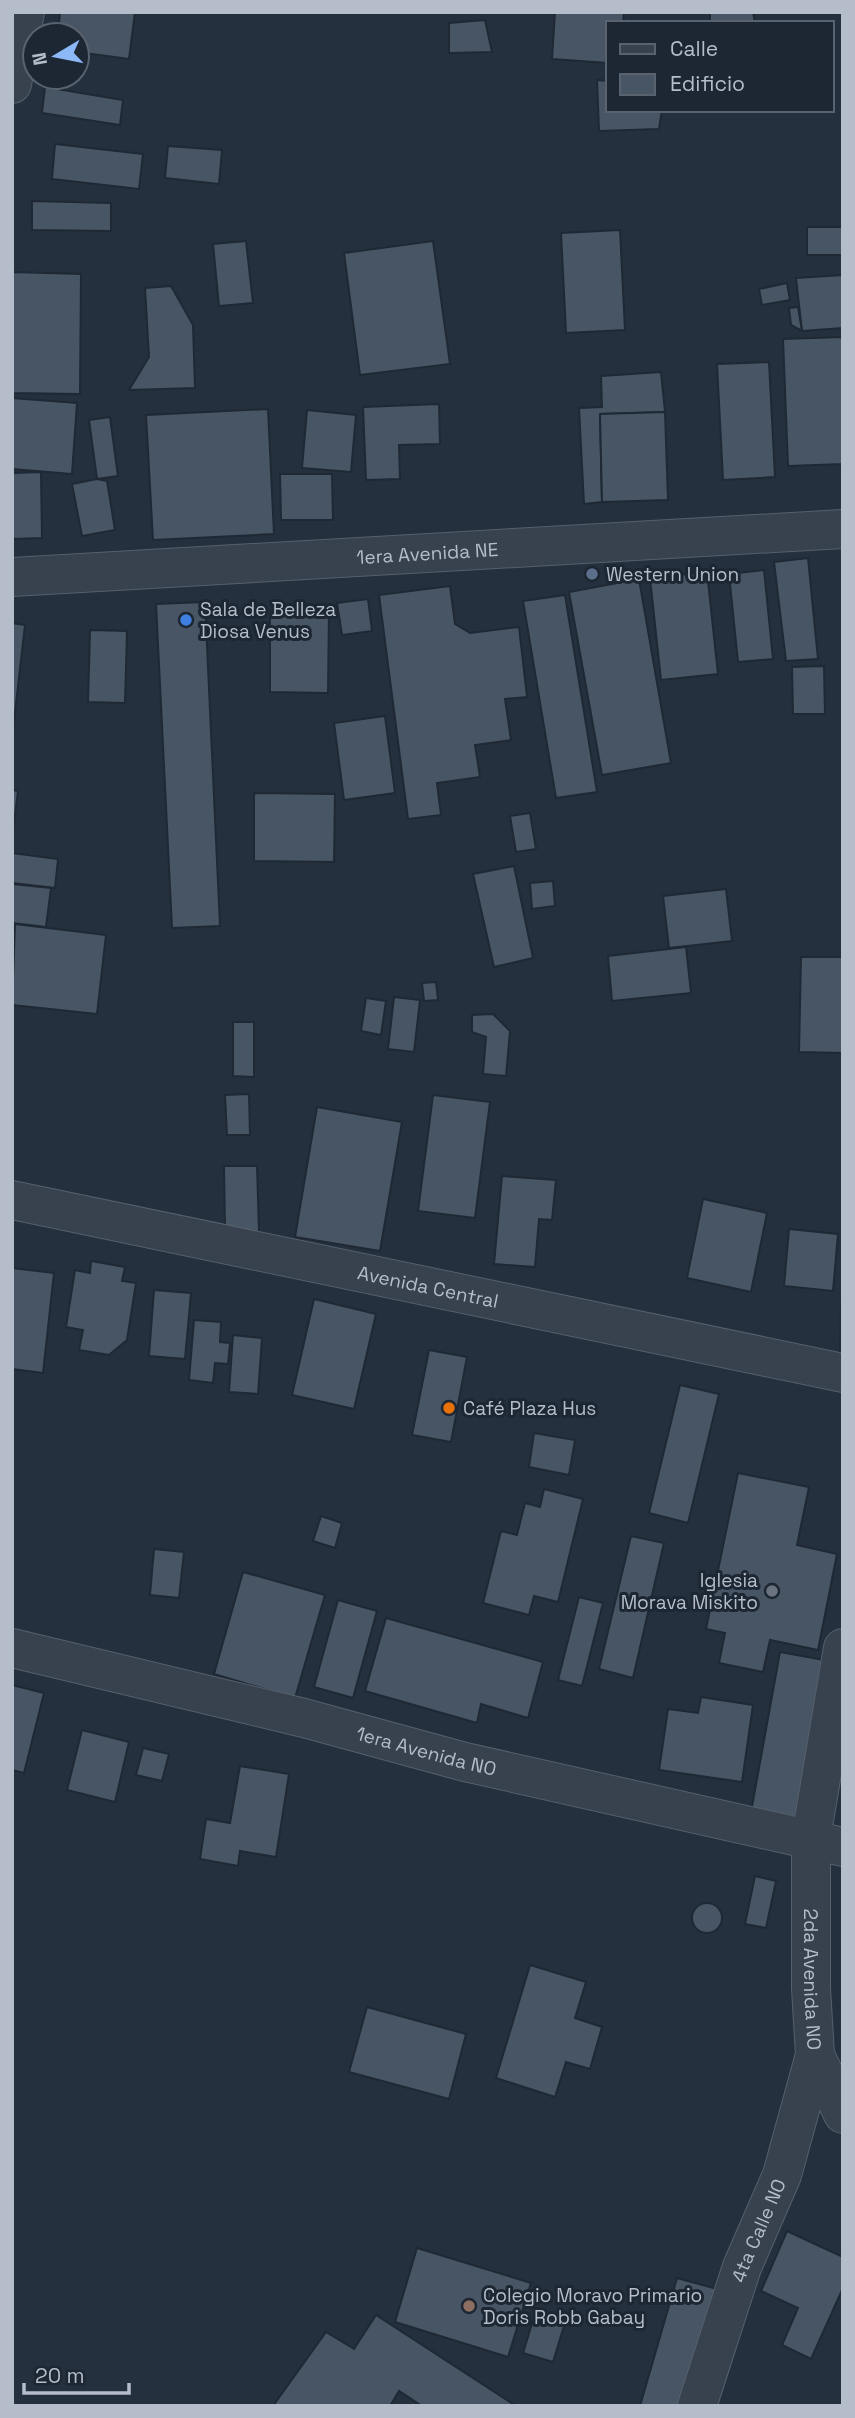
<svg xmlns="http://www.w3.org/2000/svg" width="855" height="2418" font-family="'Space Grotesk',sans-serif">
<style>
.building{fill:#485564;stroke:#1f2935;stroke-width:2}
.lines{fill:none;stroke-linecap:round;stroke-linejoin:round}
.minor-casing{stroke:#56606c;stroke-width:40}
.minor{stroke:#38424e;stroke-width:38}
.service-dot{fill:#5c6f8a;stroke:#1d2733;stroke-width:2.5}
.shop-dot{fill:#3f7fe0;stroke:#1d2733;stroke-width:2.5}
.food-dot{fill:#e8710a;stroke:#1d2733;stroke-width:2.5}
.worship-dot{fill:#6b7280;stroke:#1d2733;stroke-width:2.5}
.education-dot{fill:#8d6e63;stroke:#1d2733;stroke-width:2.5}
.labels{text-anchor:middle;dominant-baseline:central;stroke-width:6;stroke-linejoin:round;paint-order:stroke}
.street-label{font-size:19px;fill:#b4bdc9;stroke:#1d2733}
.poi-label{font-size:19px;fill:#b4bdc9;stroke:#1d2733;text-anchor:start}
</style>
<rect width="100%" height="100%" fill="#24303e"/>
<!-- building -->
<g class="building">
<path d="M60,12H135L129,59L77,52V35H58Z"/>
<path d="M555,12H624L623,23H608V63L552,59Z"/>
<path d="M710,12H753L755,23H710Z"/>
<path d="M485,20L492,52L449,53V23Z"/>
<path d="M597,80L608,81V110H662L659,129L599,131Z"/>
<path d="M45,87L123,100L120,125L42,113Z"/>
<path d="M55,144L143,154L139,189L52,179Z"/>
<path d="M168,146L222,150L219,184L165,178Z"/>
<path d="M32,201L111,203V231L32,230Z"/>
<rect x="807" y="227" width="36" height="28"/>
<path d="M620,230L625,330L566,333L561,233Z"/>
<path d="M246,241L253,303L219,306L213,244Z"/>
<path d="M433,241L450,364L360,375L344,253Z"/>
<path d="M12,272L81,274L80,394L12,393Z"/>
<path d="M843,275V328L802,331L796,278Z"/>
<path d="M787,283L790,300L762,305L759,289Z"/>
<path d="M171,286L193,325L195,388L129,390L149,357L145,288Z"/>
<path d="M798,307L802,331L791,325L789,308Z"/>
<path d="M843,337V464L788,466L783,339Z"/>
<path d="M769,362L775,477L723,480L717,364Z"/>
<path d="M661,372L665,412L600,414L602,502L584,504L579,408L602,407L601,376Z"/>
<path d="M12,398L77,403L72,474L12,469Z"/>
<path d="M439,404L440,444L399,445L400,479L366,480L363,407Z"/>
<path d="M268,409L274,534L153,540L146,415Z"/>
<path d="M307,410L356,415L351,472L302,468Z"/>
<path d="M665,412L668,500L602,502L600,414Z"/>
<path d="M110,417L118,476L97,479L89,420Z"/>
<path d="M41,472L42,538L12,539V473Z"/>
<path d="M280,474H332L333,520H281Z"/>
<path d="M97,479L107,481L115,530L82,536L72,484Z"/>
<path d="M808,558L818,659L786,661L774,562Z"/>
<path d="M764,570L773,659L738,662L729,574Z"/>
<path d="M707,572L718,674L661,680L650,578Z"/>
<path d="M639,579L671,763L602,775L569,592Z"/>
<path d="M450,586L455,624L470,633L519,627L527,697L505,699L511,740L475,745L480,777L437,783L441,815L408,819L379,595Z"/>
<path d="M565,595L597,792L556,798L523,601Z"/>
<path d="M368,599L372,631L342,635L337,603Z"/>
<path d="M205,602L220,926L172,928L156,604Z"/>
<path d="M270,610H329L328,693L270,692Z"/>
<path d="M12,623L25,625L12,739Z"/>
<path d="M90,630L127,631L125,703L88,702Z"/>
<path d="M824,666L825,714H793L792,667Z"/>
<path d="M385,716L395,793L344,800L334,723Z"/>
<path d="M12,790L18,791L12,839Z"/>
<path d="M254,793L335,794L334,862L254,861Z"/>
<path d="M530,813L536,849L516,852L510,816Z"/>
<path d="M12,853L58,859L55,888L12,883Z"/>
<path d="M514,866L533,958L494,967L473,874Z"/>
<path d="M553,881L555,906L532,909L530,883Z"/>
<path d="M12,884L51,888L46,927L12,923Z"/>
<path d="M726,889L732,941L669,948L663,896Z"/>
<path d="M15,924L106,935L97,1014L12,1005Z"/>
<path d="M686,947L691,993L612,1001L608,956Z"/>
<path d="M801,957H843V1053L799,1052Z"/>
<path d="M436,982L438,1000L424,1001L422,983Z"/>
<path d="M394,997L420,1000L414,1052L388,1049Z"/>
<path d="M366,998L386,1001L381,1035L361,1031Z"/>
<path d="M493,1014L510,1031L506,1076L483,1074L486,1037L472,1032V1015Z"/>
<path d="M233,1022H254V1077L233,1076Z"/>
<path d="M249,1094L250,1135H227L225,1095Z"/>
<path d="M433,1095L490,1102L475,1218L418,1211Z"/>
<path d="M317,1107L402,1122L380,1251L295,1237Z"/>
<path d="M224,1166H257L259,1232L225,1233Z"/>
<path d="M502,1176L556,1180L552,1220L539,1219L535,1267L494,1264Z"/>
<path d="M703,1199L767,1213L751,1292L687,1278Z"/>
<path d="M789,1229L838,1234L833,1291L784,1286Z"/>
<path d="M91,1261L125,1267L122,1281L136,1283L127,1340L109,1355L79,1350L83,1330L66,1327L75,1270L90,1273Z"/>
<path d="M12,1268L54,1273L43,1373L12,1369Z"/>
<path d="M154,1290L191,1293L185,1359L149,1356Z"/>
<path d="M314,1299L376,1314L354,1409L292,1395Z"/>
<path d="M841,1304H843V1354H840Z"/>
<path d="M194,1320L221,1322L220,1342L230,1343L228,1364L215,1363L213,1383L189,1380Z"/>
<path d="M233,1335L262,1338L258,1394L229,1392Z"/>
<path d="M429,1350L467,1357L451,1442L412,1435Z"/>
<path d="M680,1385L719,1394L688,1523L649,1513Z"/>
<path d="M534,1433L575,1440L569,1475L529,1467Z"/>
<path d="M738,1473L809,1487L797,1545L837,1554L818,1650L770,1640L763,1672L719,1663L725,1633L706,1629Z"/>
<path d="M544,1489L583,1499L558,1602L534,1596L529,1615L483,1603L501,1531L517,1535L525,1503L540,1507Z"/>
<path d="M321,1516L342,1523L335,1548L313,1541Z"/>
<path d="M631,1536L664,1543L633,1678L599,1669Z"/>
<path d="M154,1549L184,1552L179,1598L150,1595Z"/>
<path d="M243,1572L325,1595L295,1698L214,1674Z"/>
<path d="M579,1597L603,1603L582,1686L558,1680Z"/>
<path d="M338,1600L377,1611L353,1698L314,1687Z"/>
<path d="M386,1618L543,1662L528,1718L481,1704L477,1723L365,1691Z"/>
<path d="M780,1652L824,1660L795,1820L751,1812Z"/>
<path d="M12,1685L44,1693L24,1773L12,1770Z"/>
<path d="M701,1697L753,1705L742,1782L659,1770L668,1709L698,1713Z"/>
<path d="M82,1730L129,1742L115,1802L67,1790Z"/>
<path d="M143,1748L169,1754L162,1781L136,1775Z"/>
<path d="M240,1766L289,1774L276,1857L240,1851L238,1866L200,1859L206,1819L230,1823Z"/>
<path d="M755,1876L776,1881L766,1928L745,1924Z"/>
<circle cx="707" cy="1918" r="15"/>
<path d="M530,1965L586,1982L575,2018L602,2027L590,2069L566,2062L555,2097L496,2078Z"/>
<path d="M367,2007L466,2034L449,2099L349,2072Z"/>
<path d="M787,2231L843,2257V2288L811,2359L782,2345L798,2308L761,2291Z"/>
<path d="M417,2248L531,2283L508,2357L395,2322Z"/>
<path d="M677,2278L717,2289L684,2406H640Z"/>
<path d="M376,2315L516,2406H422L399,2391L390,2406H273L326,2332L354,2349Z"/>
<path d="M534,2317L564,2326L553,2362L523,2353Z"/>
</g>
<g class="lines">
<defs>
<g id="minor">
<path d="M12,84L25,12"/>
<path id="s1" d="M12,577L843,529"/>
<path id="s2" d="M12,1200L843,1373"/>
<path id="s3" d="M12,1648L304,1718L465,1762L843,1847"/>
<path id="s4" d="M843,1648L811,1838V1988L815,2055L843,2114"/>
<path id="s5" d="M697,2406L742,2267L782,2175L815,2055"/>
</g>
</defs>
<!-- minor casing -->
<use href="#minor" class="minor-casing"/>
<!-- minor -->
<use href="#minor" class="minor"/>
</g>
<!-- markers -->
<circle class="service-dot" cx="592" cy="574" r="7"/>
<circle class="shop-dot" cx="186" cy="620" r="7"/>
<circle class="food-dot" cx="449" cy="1408" r="7"/>
<circle class="worship-dot" cx="772" cy="1591" r="7"/>
<circle class="education-dot" cx="469" cy="2306" r="7"/>
<g class="labels">
<!-- street labels -->
<g class="street-label">
<text stroke="none"><textPath href="#s1" startOffset="416">1era Avenida NE</textPath></text>
<text stroke="none"><textPath href="#s2" startOffset="425">Avenida Central</textPath></text>
<text stroke="none"><textPath href="#s3" startOffset="427">1era Avenida NO</textPath></text>
<text stroke="none"><textPath href="#s4" startOffset="334">2da Avenida NO</textPath></text>
<text stroke="none"><textPath href="#s5" startOffset="186">4ta Calle NO</textPath></text>
</g>
<!-- poi labels -->
<g class="poi-label">
<text x="606" y="574">Western Union</text>
<text x="200" y="609">Sala de Belleza<tspan x="200" dy="22">Diosa Venus</tspan></text>
<text x="463" y="1408">Café Plaza Hus</text>
<text x="758" y="1580" text-anchor="end">Iglesia<tspan x="758" dy="22">Morava Miskito</tspan></text>
<text x="483" y="2295">Colegio Moravo Primario<tspan x="483" dy="22">Doris Robb Gabay</tspan></text>
</g>
</g>
<!-- border -->
<rect width="855" height="2418" fill="none" stroke="#b4bdc9" stroke-width="28"/>
<!-- legend -->
<rect x="606" y="21" width="228" height="91" fill="#1d2733" stroke="#59636f" stroke-width="2"/>
<rect x="620" y="44" width="35" height="10" fill="#38424e" stroke="#59636f" stroke-width="2"/>
<text x="670" y="56" font-size="21" fill="#b4bdc9">Calle</text>
<rect x="620" y="74" width="35" height="21" fill="#485564" stroke="#59636f" stroke-width="2"/>
<text x="670" y="91" font-size="21" fill="#b4bdc9">Edificio</text>
<!-- north arrow -->
<g transform="translate(56 56) rotate(260)"><circle r="33" fill="#1d2733" stroke="#59636f" stroke-width="2"/>
<path d="M0-5L12 26L0 18L-12 26Z" fill="#8cb8f7"/>
<text y="-10" font-size="19" font-weight="bold" text-anchor="middle" fill="#b4bdc9">N</text>
</g>
<!-- scale -->
<path d="M24 2383v10h105v-10" fill="none" stroke="#b4bdc9" stroke-width="3.5"/>
<text x="35" y="2383" font-size="21" fill="#b4bdc9" stroke="#1d2733" stroke-width="5" paint-order="stroke">20 m</text>
</svg>
